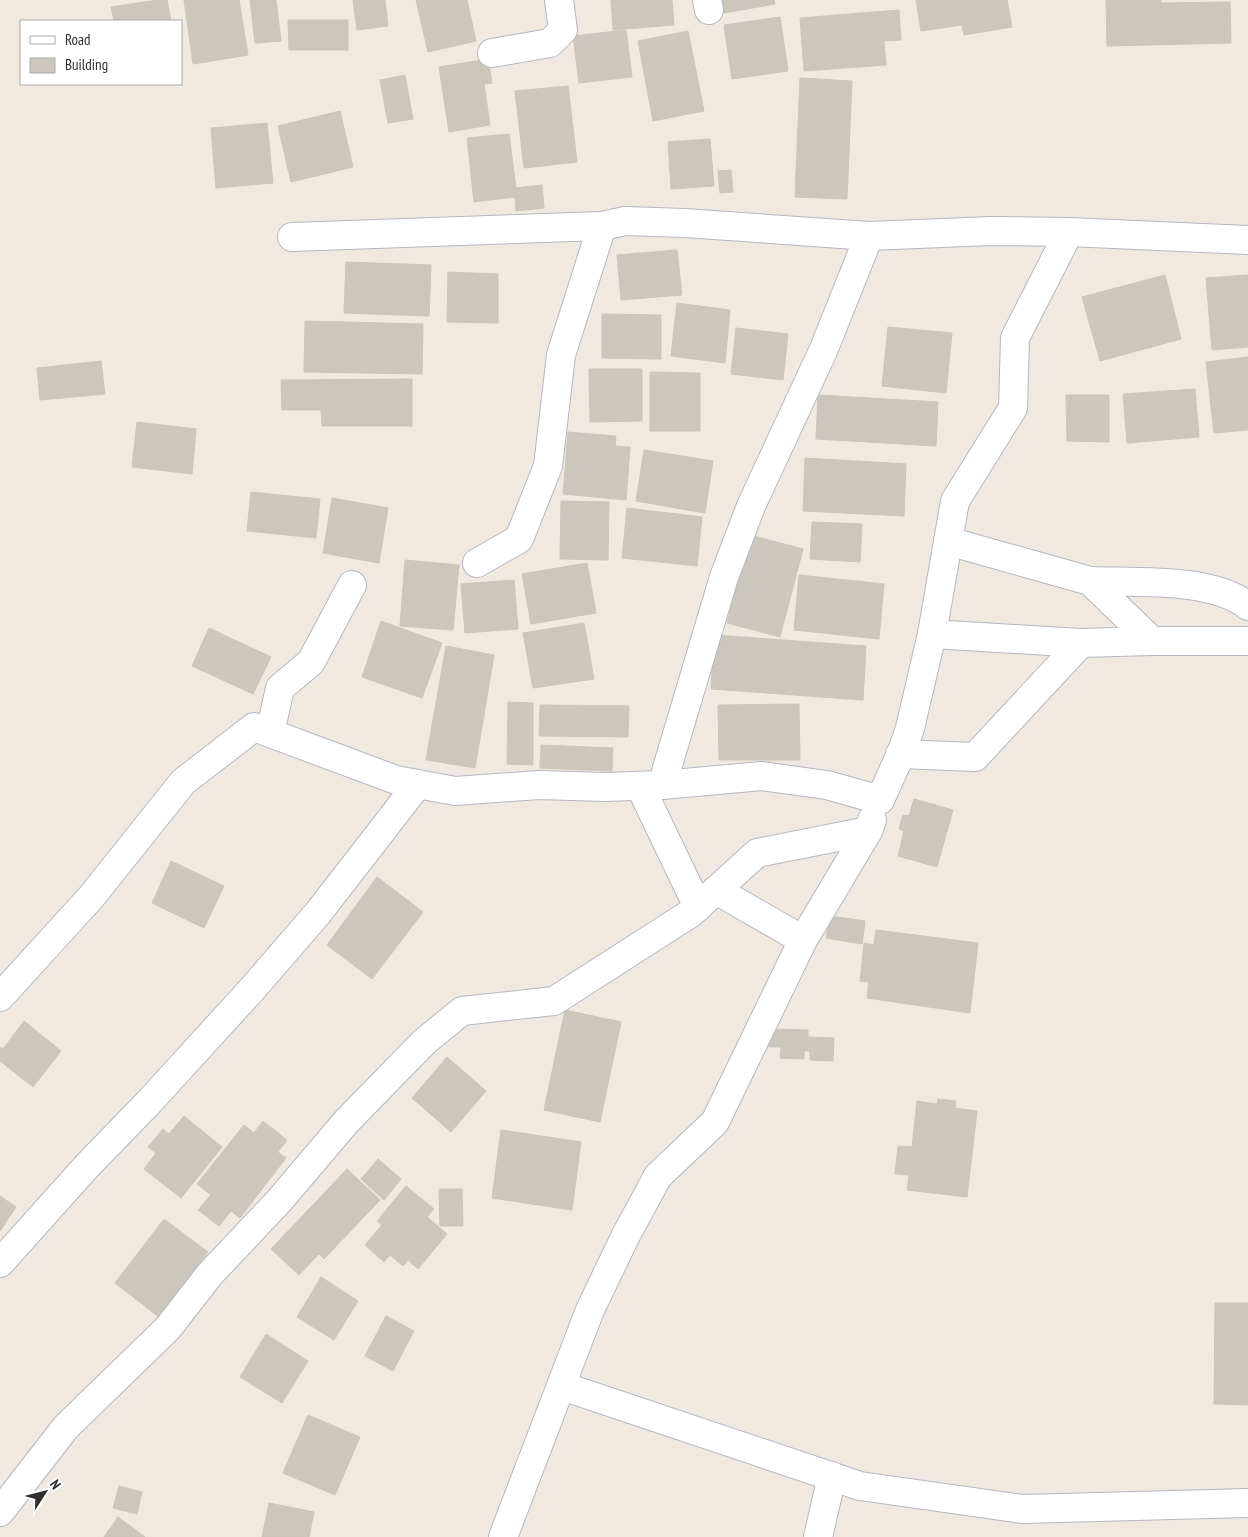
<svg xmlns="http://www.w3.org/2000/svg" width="1248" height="1537" font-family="'PT Sans Narrow',sans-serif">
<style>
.building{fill:#cbc7bf;stroke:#cbc5ba}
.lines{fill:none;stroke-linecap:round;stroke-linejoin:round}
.street-casing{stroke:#b4b7c1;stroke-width:30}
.street{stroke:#fff;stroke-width:28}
</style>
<rect width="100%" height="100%" fill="#efe9e1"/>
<!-- building -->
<g class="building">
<path d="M158,0H167L171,21H114L111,7Z"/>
<path d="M184,0H239L248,55L193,64Z"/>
<path d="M250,0H276L281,41L255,43Z"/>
<path d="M353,0H385L388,26L357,30Z"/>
<path d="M416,0H467L476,41L428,52Z"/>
<path d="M611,0H672L674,25L613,30Z"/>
<path d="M722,0H774L775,4L724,13Z"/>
<path d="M916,0H1007L1012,27L964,35L962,25L921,31Z"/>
<path d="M1106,0H1161V3L1230,2L1231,43L1107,46Z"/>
<path d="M899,10L901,40L884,41L886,65L804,71L800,18Z"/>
<path d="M780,17L788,71L732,79L724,25Z"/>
<path d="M288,20H348V50H289Z"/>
<path d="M626,30L632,77L579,83L573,36Z"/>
<path d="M688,31L704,111L653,121L638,41Z"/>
<path d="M488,59L492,83L484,84L490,125L449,132L439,67Z"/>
<path d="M405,75L413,119L388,123L380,80Z"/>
<path d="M800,78L852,81L847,199L795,197Z"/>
<path d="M568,86L577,162L524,168L515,91Z"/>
<path d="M340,111L353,167L291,182L278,126Z"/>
<path d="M267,123L273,183L216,188L211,128Z"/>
<path d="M509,134L516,188L542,185L544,208L516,211L515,197L474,202L467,138Z"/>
<path d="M710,139L714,186L671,189L668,142Z"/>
<path d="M731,170L733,192L720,193L718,171Z"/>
<path d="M677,250L682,295L621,300L617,255Z"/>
<path d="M346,262L431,265L429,316L344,313Z"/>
<path d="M448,272L498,274V323L447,322Z"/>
<path d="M1165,275L1181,339L1100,361L1082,297Z"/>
<path d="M1248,275V347L1212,350L1206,278Z"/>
<path d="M677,303L730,310L725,363L671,356Z"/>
<path d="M602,314L661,315V359L602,358Z"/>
<path d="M305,321L423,324L422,374L304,372Z"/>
<path d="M888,327L952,333L946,393L882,386Z"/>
<path d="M736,328L788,334L783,380L731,374Z"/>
<path d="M1248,357V430L1214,433L1206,362Z"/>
<path d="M101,361L105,394L40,400L37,368Z"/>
<path d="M589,369H642V421L590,422Z"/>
<path d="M650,372L700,373V431H650Z"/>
<path d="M412,379V426H322L321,410H282L281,380Z"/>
<path d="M1195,389L1199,437L1127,443L1123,394Z"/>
<path d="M818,395L938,402L936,446L816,439Z"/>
<path d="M1066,395H1109V442L1067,441Z"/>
<path d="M137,422L196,429L192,474L132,467Z"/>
<path d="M568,432L616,436L615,446L630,447L626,500L563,494Z"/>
<path d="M644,450L713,461L705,513L636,501Z"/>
<path d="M805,458L906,464L904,516L803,511Z"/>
<path d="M251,492L320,499L316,538L247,531Z"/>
<path d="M332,498L388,508L379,563L323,553Z"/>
<path d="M561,501L609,502L608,560L560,559Z"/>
<path d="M627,508L702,517L697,566L622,558Z"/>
<path d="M812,522L862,524L860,562L810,559Z"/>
<path d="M750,535L803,549L780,637L727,623Z"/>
<path d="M405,560L459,565L453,630L400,626Z"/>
<path d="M587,563L596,613L531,624L522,574Z"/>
<path d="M799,575L884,584L879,639L794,630Z"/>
<path d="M514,580L518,629L465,633L461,584Z"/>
<path d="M381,621L442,643L422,698L362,677Z"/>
<path d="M584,623L594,679L533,688L523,633Z"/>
<path d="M209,628L271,657L253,694L192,666Z"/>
<path d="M714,635L866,646L863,700L711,689Z"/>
<path d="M446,646L494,655L475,768L426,760Z"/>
<path d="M508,702L533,703V765L507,764Z"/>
<path d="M799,704L800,760H719L718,705Z"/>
<path d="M540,705L629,706L628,737L539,736Z"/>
<path d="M541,745L613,748L612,771L540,768Z"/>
<path d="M914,799L953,810L937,867L898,856L904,831L899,829L903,815L909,816Z"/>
<path d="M171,861L224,886L204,928L152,903Z"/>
<path d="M377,877L423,912L372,979L327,945Z"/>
<path d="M830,916L865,921L862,944L826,938Z"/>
<path d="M876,930L978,943L970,1013L867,998L869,982L860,981L864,943L874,945Z"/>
<path d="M565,1010L621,1022L600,1122L544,1110Z"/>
<path d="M24,1021L61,1051L33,1087L0,1061V1047L3,1049Z"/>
<path d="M769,1029L808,1030V1037L834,1038L833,1061L810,1060V1051H804V1059L780,1058L781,1047H769Z"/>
<path d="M447,1057L486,1091L451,1132L412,1098Z"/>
<path d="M938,1099L956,1101L955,1108L977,1111L967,1197L907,1190L909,1175L895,1174L898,1146L912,1147L917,1101L937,1104Z"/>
<path d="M184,1116L222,1147L181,1198L144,1169L156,1153L148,1147L163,1129L169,1134Z"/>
<path d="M263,1121L287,1140L278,1152L286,1158L240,1218L231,1211L219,1226L198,1210L211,1195L197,1184L244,1125L254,1133Z"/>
<path d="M501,1130L581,1142L572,1210L492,1198Z"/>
<path d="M378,1159L401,1179L384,1200L361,1179Z"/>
<path d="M347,1169L380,1200L324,1259L319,1254L299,1275L271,1249Z"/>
<path d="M406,1186L434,1209L427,1217L447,1234L418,1269L408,1260L403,1266L390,1255L384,1262L365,1245L382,1225L377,1221Z"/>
<path d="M439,1189H462L463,1226H440Z"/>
<path d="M0,1196L16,1207L0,1231Z"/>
<path d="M164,1219L208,1252L159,1317L115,1283Z"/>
<path d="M321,1277L358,1301L334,1340L297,1317Z"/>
<path d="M1215,1303H1248V1405L1214,1404Z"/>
<path d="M386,1316L414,1331L393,1371L365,1356Z"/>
<path d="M266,1334L308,1361L282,1403L240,1377Z"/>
<path d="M308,1415L360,1437L335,1495L283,1473Z"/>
<path d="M119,1486L142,1492L137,1514L113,1508Z"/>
<path d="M269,1503L314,1512L309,1537H262Z"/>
<path d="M118,1517L145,1537H104Z"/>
</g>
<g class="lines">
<defs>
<g id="street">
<path d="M707,0L709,10"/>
<path d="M492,53L550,43L563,30L559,0"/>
<path d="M292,237L602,226L625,221L685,223L869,236L991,231L1069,232L1248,240"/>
<path d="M948,541L1090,581L1152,641L1081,643"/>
<path d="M477,563L519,539L548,466L561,355L602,226"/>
<path d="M1090,581C1136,583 1212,577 1248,606"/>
<path d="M1152,641H1248"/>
<path d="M270,733L280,688L311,662L352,585"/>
<path d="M900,754L975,757L1081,643L932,634"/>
<path d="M662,785L724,577L751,506L823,351L869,236"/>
<path d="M640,786L698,907"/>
<path d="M716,890L803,940"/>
<path d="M0,997L92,896L183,782L254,727L396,780L455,791L539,785L605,787L662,785L762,776L827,785L880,800L903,749L910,728L932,634L955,501L1013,408L1015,338L1069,232"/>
<path d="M0,1263L87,1166L150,1101L254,987L318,913L418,784"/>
<path d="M562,1386L860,1486L1023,1509L1248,1503"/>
<path d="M0,1512L66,1427L168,1328L210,1274L279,1201L346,1122L424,1042L462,1011L554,1001L691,913L757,853L868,831"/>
<path d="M503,1537L590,1310L626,1235L658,1176L715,1122L803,940L868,831L872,820"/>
<path d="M818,1537L832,1476"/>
</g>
</defs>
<!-- street casing -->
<use href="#street" class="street-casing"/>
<!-- street -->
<use href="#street" class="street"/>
</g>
<!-- legend -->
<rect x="20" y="20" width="162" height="65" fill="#ffffff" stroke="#ababab"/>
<rect x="30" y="36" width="25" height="8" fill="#ffffff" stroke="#ababab"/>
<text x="65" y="45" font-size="15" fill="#2e2e2e">Road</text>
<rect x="30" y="58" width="25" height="15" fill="#cbc7bf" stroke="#ababab"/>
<text x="65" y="70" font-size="15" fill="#2e2e2e">Building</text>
<!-- north arrow -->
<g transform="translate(45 1492) rotate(54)" stroke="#ffffff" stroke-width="4" paint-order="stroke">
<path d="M0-4L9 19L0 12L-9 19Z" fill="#2e2e2e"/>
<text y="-8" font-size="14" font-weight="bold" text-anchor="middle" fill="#2e2e2e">N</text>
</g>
</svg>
